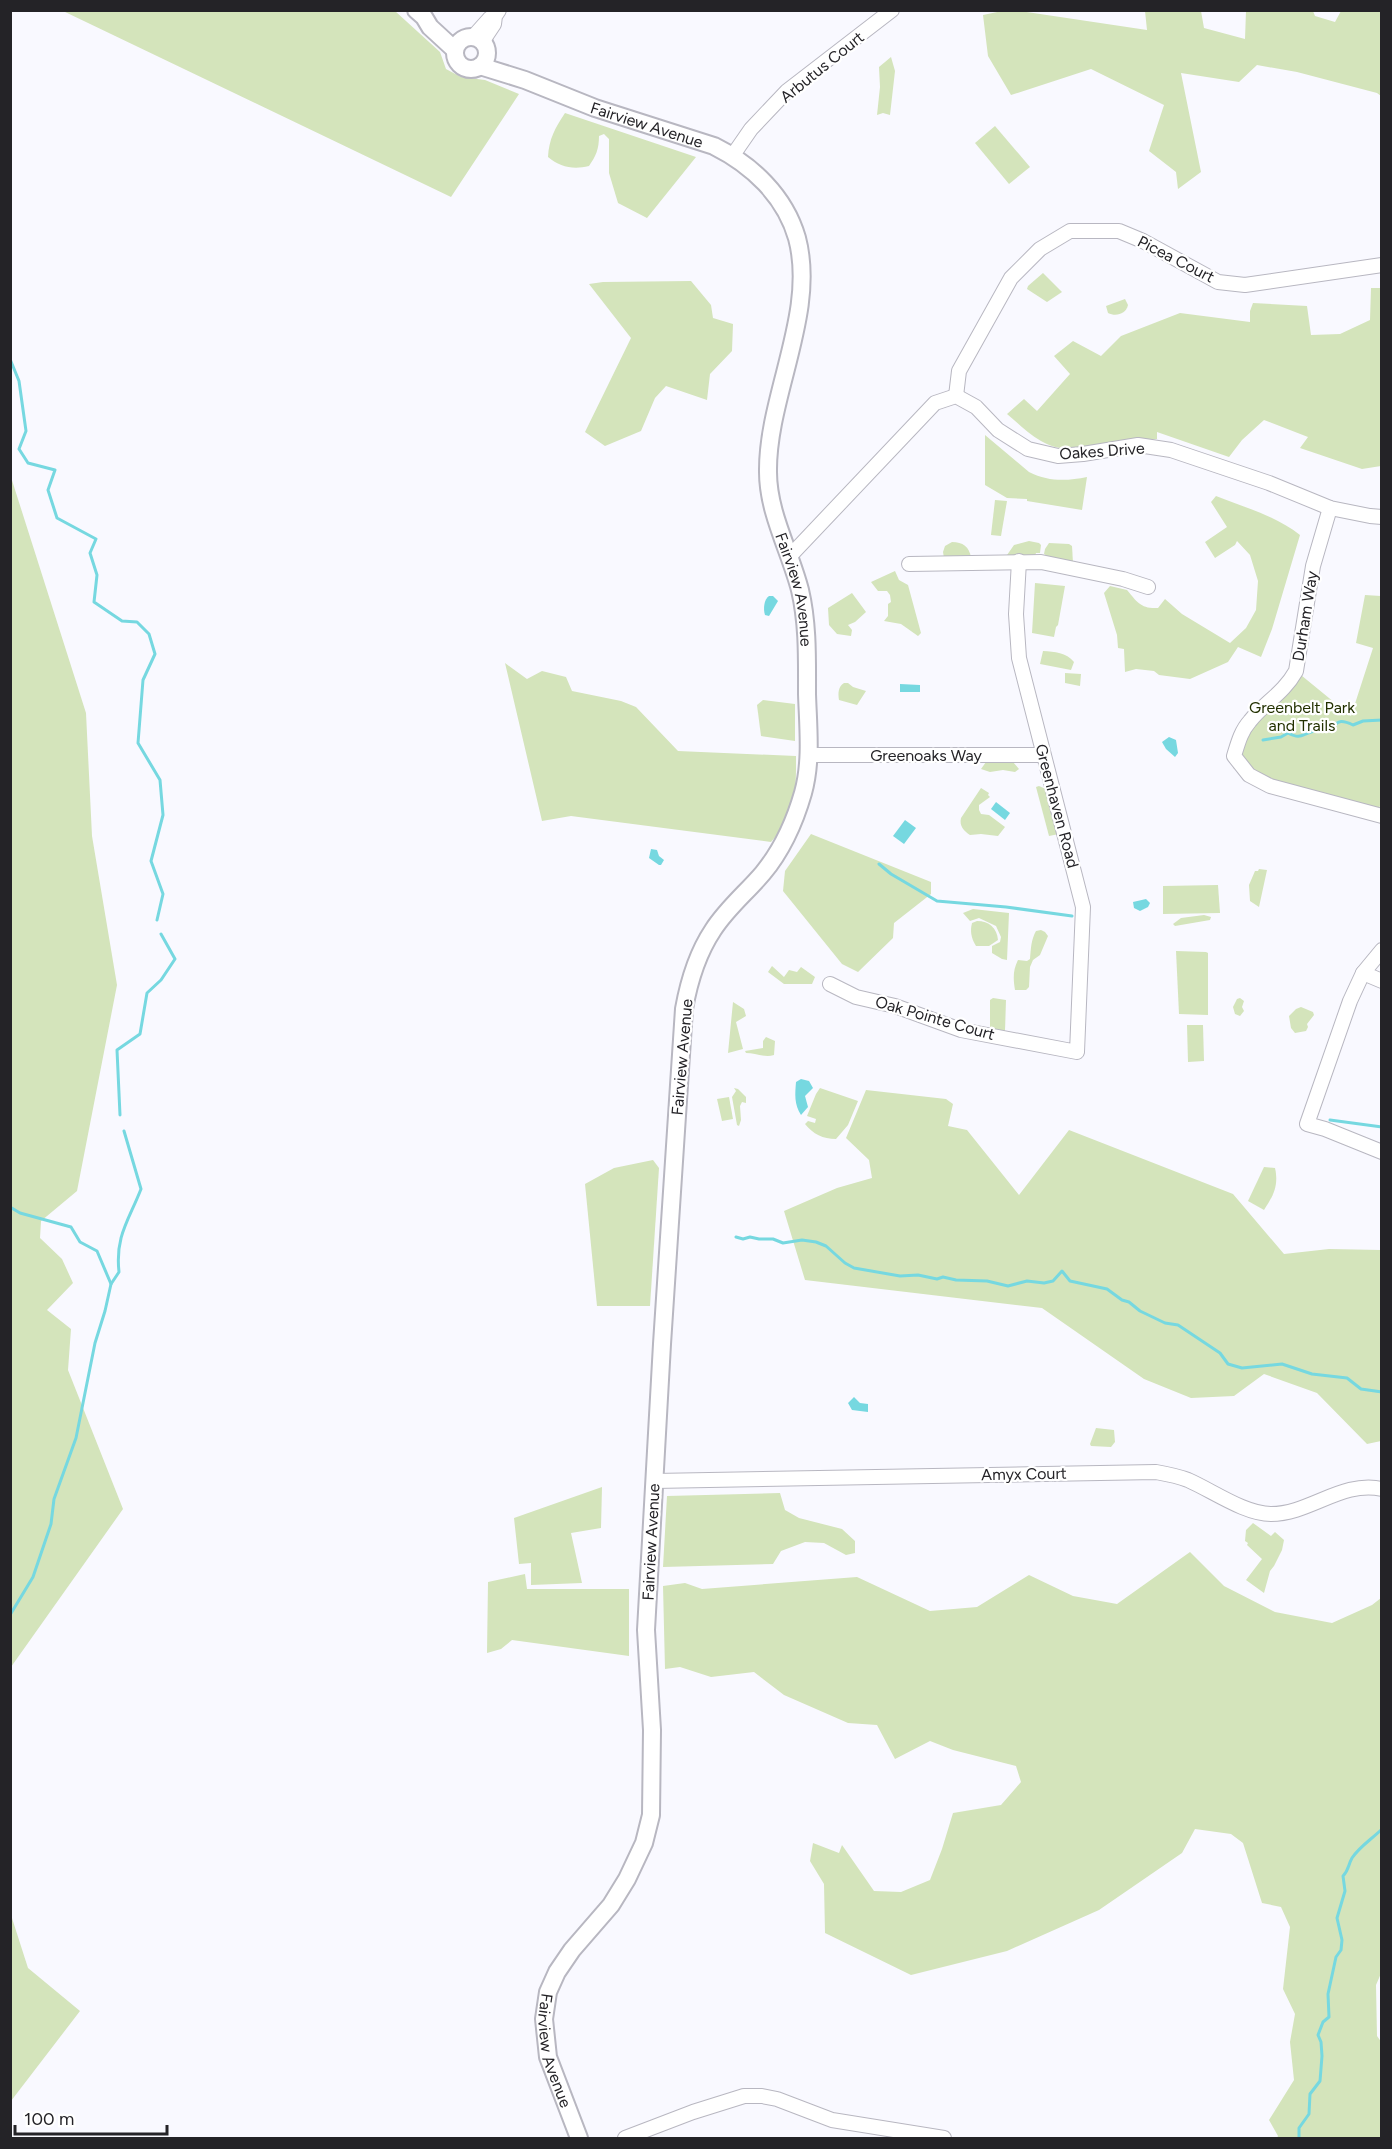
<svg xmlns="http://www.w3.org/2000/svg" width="1392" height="2149" font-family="Figtree,sans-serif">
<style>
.green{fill:#d4e4bb}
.water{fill:#76d8e0}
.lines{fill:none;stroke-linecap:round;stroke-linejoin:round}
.stream{stroke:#76d8e0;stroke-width:3}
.minor-casing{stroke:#b8b7c1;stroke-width:16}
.major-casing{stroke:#b8b7c1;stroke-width:20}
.minor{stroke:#fff;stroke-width:14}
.major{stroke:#fff;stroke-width:16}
.labels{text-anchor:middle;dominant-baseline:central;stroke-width:4.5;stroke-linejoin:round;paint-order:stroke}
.street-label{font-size:16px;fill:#242327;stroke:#fff}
.park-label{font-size:16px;fill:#233100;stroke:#fff}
</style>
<rect width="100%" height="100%" fill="#f9f9ff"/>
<!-- green -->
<g class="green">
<path d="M63,11H395L440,52L446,69L461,77L485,80L519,94L451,197Z"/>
<path d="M1002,11H1020L1147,30L1145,11H1201L1204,28L1245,39L1246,11H1313L1315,16L1335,22L1341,11H1381V96L1377,93L1297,72L1257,65L1239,82L1181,73L1201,172L1178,189L1176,172L1149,151L1164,105L1091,69L1011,95L988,56L983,15Z"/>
<path d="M891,57L895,71L890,115L883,113L877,115L880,87L879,67Z"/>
<path d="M565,113L696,157L647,218L618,203L609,173V139L604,134L599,136C599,149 596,156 589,166C573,170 560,167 548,157C549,139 555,128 565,113Z"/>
<path d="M995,126L1030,167L1009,184L975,143Z"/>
<path d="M1043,273L1062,292L1047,302L1027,289L1028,286Z"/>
<path d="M691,281L711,305L713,318L733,324L732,351L710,374L707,400L666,386L655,398L641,431L605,446L585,432L631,338L589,284L603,282Z"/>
<path d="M1371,288H1381V466L1362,469L1300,448L1308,437L1264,420L1242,440L1229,457L1157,432V439C1119,441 1076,461 1041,441C1028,434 1018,423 1007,414L1024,399L1037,411L1070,374L1054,356L1073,341L1101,356L1121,336L1180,313L1250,322V311L1253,303L1307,306L1311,335L1340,334L1370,320Z"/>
<path d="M1125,299L1128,305C1126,314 1116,317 1108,313L1106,306Z"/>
<path d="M985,435L1029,472C1049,482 1067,481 1087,477L1082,510L1027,501V499L1007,498L985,485Z"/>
<path d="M10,474L86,713L92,836L117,985L77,1191L41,1221L40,1238L62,1259L73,1283L47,1310L71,1329L68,1370L123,1509L11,1667Z"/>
<path d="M1216,496C1244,507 1276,516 1300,535L1272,629L1261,657L1238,647L1228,662L1190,679L1159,675L1154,671L1136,669L1125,672L1124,649L1118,648L1117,635L1104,593L1110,586L1127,590C1137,602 1141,609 1158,608L1165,599L1182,614L1230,643L1246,628L1256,610L1258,581L1250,555L1237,541L1235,545L1215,558L1205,542L1227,527L1211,502Z"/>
<path d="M995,500L1007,501L1001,536L991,535Z"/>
<path d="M1029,541L1039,543L1041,545L1040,553H1036L1035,556L1007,555L1014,545Z"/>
<path d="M952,542C963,542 969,547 971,557L944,558L943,552L945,546Z"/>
<path d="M1049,543L1069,544L1072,546L1073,563L1049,557L1044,554L1045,549Z"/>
<path d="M895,571L899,580L908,585L921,633L918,636L901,624L884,621L888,616V604L891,602L890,595L887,591H878L871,582Z"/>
<path d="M1035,583L1065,586L1058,625L1056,627L1054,637L1032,633Z"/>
<path d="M852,593L866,612L855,622L848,625L852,630L851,636L837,634L829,625L828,608Z"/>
<path d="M1365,595L1381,596L1382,799L1378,812L1270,786L1233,768L1237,747L1296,671L1351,716L1373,648L1356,643Z"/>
<path d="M1043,651C1055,652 1066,652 1074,662L1071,670L1040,664Z"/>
<path d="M505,663L527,679L542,671L566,677L572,691L621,701L636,707L678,751L796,756C796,792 797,813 771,842L571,816L542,821Z"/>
<path d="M1065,673L1081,674L1080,686L1065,683Z"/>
<path d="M844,683H848L853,687L866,691L857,705L839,700C838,693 838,687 844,683Z"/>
<path d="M763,700L795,704V741L761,736L757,705Z"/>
<path d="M986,762H1013L1019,769L1015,772L1003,770L990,772L981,769Z"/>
<path d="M1039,786L1048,790L1059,834L1049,836L1036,787Z"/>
<path d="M981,788L989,793L988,795L990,797L979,805V810L981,814L989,815L1005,827L998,836L981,834L970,835C964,831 959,826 961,818Z"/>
<path d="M811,834L931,882V894L894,923L893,938L858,972L842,964L783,891L785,871Z"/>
<path d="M1259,869L1267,870L1259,907L1250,901L1249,885L1255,871H1258Z"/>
<path d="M1218,885L1220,913L1163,914V886Z"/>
<path d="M973,909L1009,913L1007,960L1002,959L992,953V946L1000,942L1001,937L996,926L979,918L970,921L963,913Z"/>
<path d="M1204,915L1211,917L1210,920L1175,926L1173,924L1181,918Z"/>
<path d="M977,921C989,921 997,928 998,940L989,946H976C971,938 970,931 972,923Z"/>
<path d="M1041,930L1045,932L1048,936L1040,955L1033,960L1030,967L1029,987L1026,990H1015C1013,978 1013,970 1018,960L1027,961L1030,959C1031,948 1031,940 1036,931Z"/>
<path d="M1176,951L1206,952L1208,953V1015L1179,1014Z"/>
<path d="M772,966L784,977L789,970L797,972L801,967L815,977L812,984H784L768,972Z"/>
<path d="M993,998L1006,1000L1005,1031L990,1028V1000Z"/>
<path d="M1240,998L1244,1001L1242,1007L1244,1011L1240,1016L1235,1014L1233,1007L1237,999Z"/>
<path d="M733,1002L744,1009L746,1016L736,1022L743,1049L728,1053Z"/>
<path d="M1301,1007L1313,1012L1314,1015L1307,1024L1308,1027L1306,1031L1295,1033L1291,1028L1289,1016L1296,1009Z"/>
<path d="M1187,1025H1203L1204,1061L1188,1062Z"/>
<path d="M766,1037L775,1041L774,1055C765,1058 755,1053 746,1053L745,1051L763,1048V1041Z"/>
<path d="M734,1088L738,1089L746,1097V1103L742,1102L740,1106L741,1120L739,1126L737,1125L732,1097L736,1091Z"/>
<path d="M820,1088L858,1101L848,1125L836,1139C823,1139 813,1134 805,1124L808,1121L815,1123L816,1119L807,1116L816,1094Z"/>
<path d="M866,1090L946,1099L953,1104L948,1126L967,1130L1019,1195L1069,1130L1233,1194L1284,1254L1329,1249L1381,1250V1441L1367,1444L1317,1393L1264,1374L1234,1396L1191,1398L1144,1379L1042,1308L805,1280L784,1211L837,1188L872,1178L869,1160L846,1138Z"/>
<path d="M729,1097L733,1119L722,1121L717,1099Z"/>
<path d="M653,1160L659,1168L650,1306H597L585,1184L614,1168Z"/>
<path d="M1264,1167L1275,1168C1279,1186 1273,1196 1264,1210L1248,1201Z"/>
<path d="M1096,1428L1114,1430L1115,1442L1111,1447L1091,1446L1090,1444Z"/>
<path d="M602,1487L601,1528L571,1533L582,1583L531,1585V1563L519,1564L514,1518Z"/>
<path d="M780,1493L785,1510L799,1518L842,1529L855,1541V1553L846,1555L824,1543L805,1542L781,1551L773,1564L663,1567L667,1496Z"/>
<path d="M1253,1523L1271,1536L1275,1532L1284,1540L1282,1550L1274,1566L1270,1571L1264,1593L1246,1580L1262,1559L1247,1545L1248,1543L1245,1541L1246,1530Z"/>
<path d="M1190,1552L1224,1586L1275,1612L1332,1623L1372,1605L1381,1598L1382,1971L1376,1985L1377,2036L1382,2043L1381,2138H1277L1278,2136L1269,2120L1294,2080L1290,2042L1295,2014L1283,1989L1290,1927L1281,1907L1262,1903L1243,1843L1231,1834L1195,1829L1182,1853L1099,1910L1007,1951L911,1975L825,1933L824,1884L810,1861L813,1843L839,1853L842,1845L874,1891L901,1892L930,1880L942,1849L953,1813L1001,1805L1021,1782L1016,1766L953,1750L930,1741L895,1759L877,1725L848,1723L784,1695L754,1672L711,1677L680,1667L665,1669L663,1586L685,1583L702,1589L857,1577L930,1611L977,1607L1029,1575L1073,1596L1117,1604Z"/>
<path d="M525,1574L527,1589H629V1656L512,1640L501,1649L487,1653L488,1582Z"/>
<path d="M11,1915L28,1968L80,2011L11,2101Z"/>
</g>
<!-- water -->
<g class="water">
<path d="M769,596H773L778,601L769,616L765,615C763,609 764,599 769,596Z"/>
<path d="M900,684L920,685V692H900Z"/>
<path d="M1169,737L1176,740L1178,753L1175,757L1166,749L1162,742Z"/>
<path d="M996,802L1010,813L1005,820L991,809Z"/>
<path d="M905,820L916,828L904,844L893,836Z"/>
<path d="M651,849L657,850L659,856L664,860L661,865H659L649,858Z"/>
<path d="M1146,899L1150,903L1148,907L1140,911L1134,908L1133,902Z"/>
<path d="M801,1079L809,1081L813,1088L805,1096L808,1107L801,1115C794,1104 795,1094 796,1082Z"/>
<path d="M854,1397L860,1403L868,1404V1412L852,1410L848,1403Z"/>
</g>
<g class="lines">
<!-- stream -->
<g class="stream">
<path d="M10,359L19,381L26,431L19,449L28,463L55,470L48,490L57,518L96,539L90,553L97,575L94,602L122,621L137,622L149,634L155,654L143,680L138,743L160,780L163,815L151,861L163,894L157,920"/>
<path d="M1263,740L1281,737L1288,733C1301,740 1302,734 1314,731C1321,729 1316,732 1324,730C1339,727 1334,716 1353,725L1363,721L1382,720"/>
<path d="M879,864L891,874L937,901L1006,907L1072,916"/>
<path d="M120,1115L117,1050L140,1034L147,993L161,980L175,959L161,934"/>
<path d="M1330,1120L1382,1127"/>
<path d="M10,1207L20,1213L71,1227L80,1242L97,1251L111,1284"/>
<path d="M736,1237L743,1239L750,1237L759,1239H773L783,1243L802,1240L816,1242L826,1246L845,1263L854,1268L900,1276L918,1275L937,1279L943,1277L956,1280L987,1281L1008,1286L1027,1281L1044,1283L1053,1281L1062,1271L1070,1281L1107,1289L1122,1300L1129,1302L1140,1311L1165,1323L1178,1325L1220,1353L1228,1364L1242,1368L1282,1364L1312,1374L1347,1378L1361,1389L1382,1392"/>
<path d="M10,1615L33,1577L51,1524L54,1499L76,1438L95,1343L105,1311L111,1284L119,1272C115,1236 129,1220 141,1189L124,1131"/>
<path d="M1299,2138V2128L1309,2114L1310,2094L1320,2081L1322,2056L1321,2042L1318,2035L1323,2022L1329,2017L1328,1994L1336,1957L1341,1950L1342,1940L1337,1918L1345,1891L1343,1876C1349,1870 1348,1865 1352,1858C1360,1846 1372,1839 1382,1829"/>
</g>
<defs>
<g id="minor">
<path d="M473,37L490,18"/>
<path d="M482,42L494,24L495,16L499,10"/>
<path d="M733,155L751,129L787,91L892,10"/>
<path d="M956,396L959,371L1011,278L1040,249L1070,231H1119L1143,241L1218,282L1245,285L1382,265"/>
<path d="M1330,508L1313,566L1296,671C1283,694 1265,702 1250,721C1241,731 1238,743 1234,756L1249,775L1270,786L1382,816"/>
<path d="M790,556L935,403L956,396L976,407L998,430L1028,449L1058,456L1083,454L1138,445L1171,450L1269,483L1330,508L1370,516L1382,517"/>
<path d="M909,564L1041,562L1123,579L1148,587"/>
<path d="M808,755H1043"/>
<path d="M1382,950L1363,973L1350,1001L1307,1124L1325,1129L1382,1152"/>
<path d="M1363,973L1382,981"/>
<path d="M830,984L856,997L895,1006L961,1030L1077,1052L1083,907L1019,658L1016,614L1019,561"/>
<path d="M654,1481L1156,1472C1167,1474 1178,1476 1188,1480C1213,1491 1245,1514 1271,1514C1310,1514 1342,1480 1382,1489"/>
<path d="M625,2138L693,2112L744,2096H762L777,2099L832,2120L944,2138"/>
</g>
<g id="major">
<path d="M416,10L424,17L430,27L455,50"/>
<circle cx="471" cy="53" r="16"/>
<path id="s1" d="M480,66L525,80L595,108L714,146C752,165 785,196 797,238C817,313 767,396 768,472C768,513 790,551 800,590C808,624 807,659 807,694C808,726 812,761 803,793C795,821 782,850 763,873C747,892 727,908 713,930C697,954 689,981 684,1009L662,1344L646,1630L652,1730L651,1815L644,1843L627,1879L611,1905L572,1950L557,1972L548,1992L544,2019L548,2057L579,2138"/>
</g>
</defs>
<!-- minor casing -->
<use href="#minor" class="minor-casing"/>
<!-- major casing -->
<use href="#major" class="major-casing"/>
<!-- minor -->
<use href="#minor" class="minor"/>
<!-- major -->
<use href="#major" class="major"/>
</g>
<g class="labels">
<!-- street labels -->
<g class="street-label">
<text transform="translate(822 67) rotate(-39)">Arbutus Court</text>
<text stroke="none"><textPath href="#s1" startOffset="177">Fairview Avenue</textPath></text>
<text transform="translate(1176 259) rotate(27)">Picea Court</text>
<text transform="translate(1102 451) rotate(-4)">Oakes Drive</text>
<text stroke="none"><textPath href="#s1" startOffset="734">Fairview Avenue</textPath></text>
<text transform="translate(1305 616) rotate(-81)">Durham Way</text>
<text x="926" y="755">Greenoaks Way</text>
<text transform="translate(1057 806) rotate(75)">Greenhaven Road</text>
<text transform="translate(935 1018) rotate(16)">Oak Pointe Court</text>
<text transform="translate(682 1057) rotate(-85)">Fairview Avenue</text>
<text transform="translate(1024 1474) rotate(-1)">Amyx Court</text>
<text transform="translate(651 1542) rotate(-87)">Fairview Avenue</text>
<text stroke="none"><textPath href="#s1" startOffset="2265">Fairview Avenue</textPath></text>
</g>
<!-- park labels -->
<g class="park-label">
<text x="1302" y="707">Greenbelt Park<tspan x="1302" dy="18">and Trails</tspan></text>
</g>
</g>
<!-- border -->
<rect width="1392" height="2149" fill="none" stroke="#242327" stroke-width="24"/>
<!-- scale -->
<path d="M15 2125v9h152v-9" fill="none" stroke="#242327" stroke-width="3"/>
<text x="24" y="2125" font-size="18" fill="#242327" stroke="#ffffff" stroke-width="4.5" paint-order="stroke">100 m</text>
</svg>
